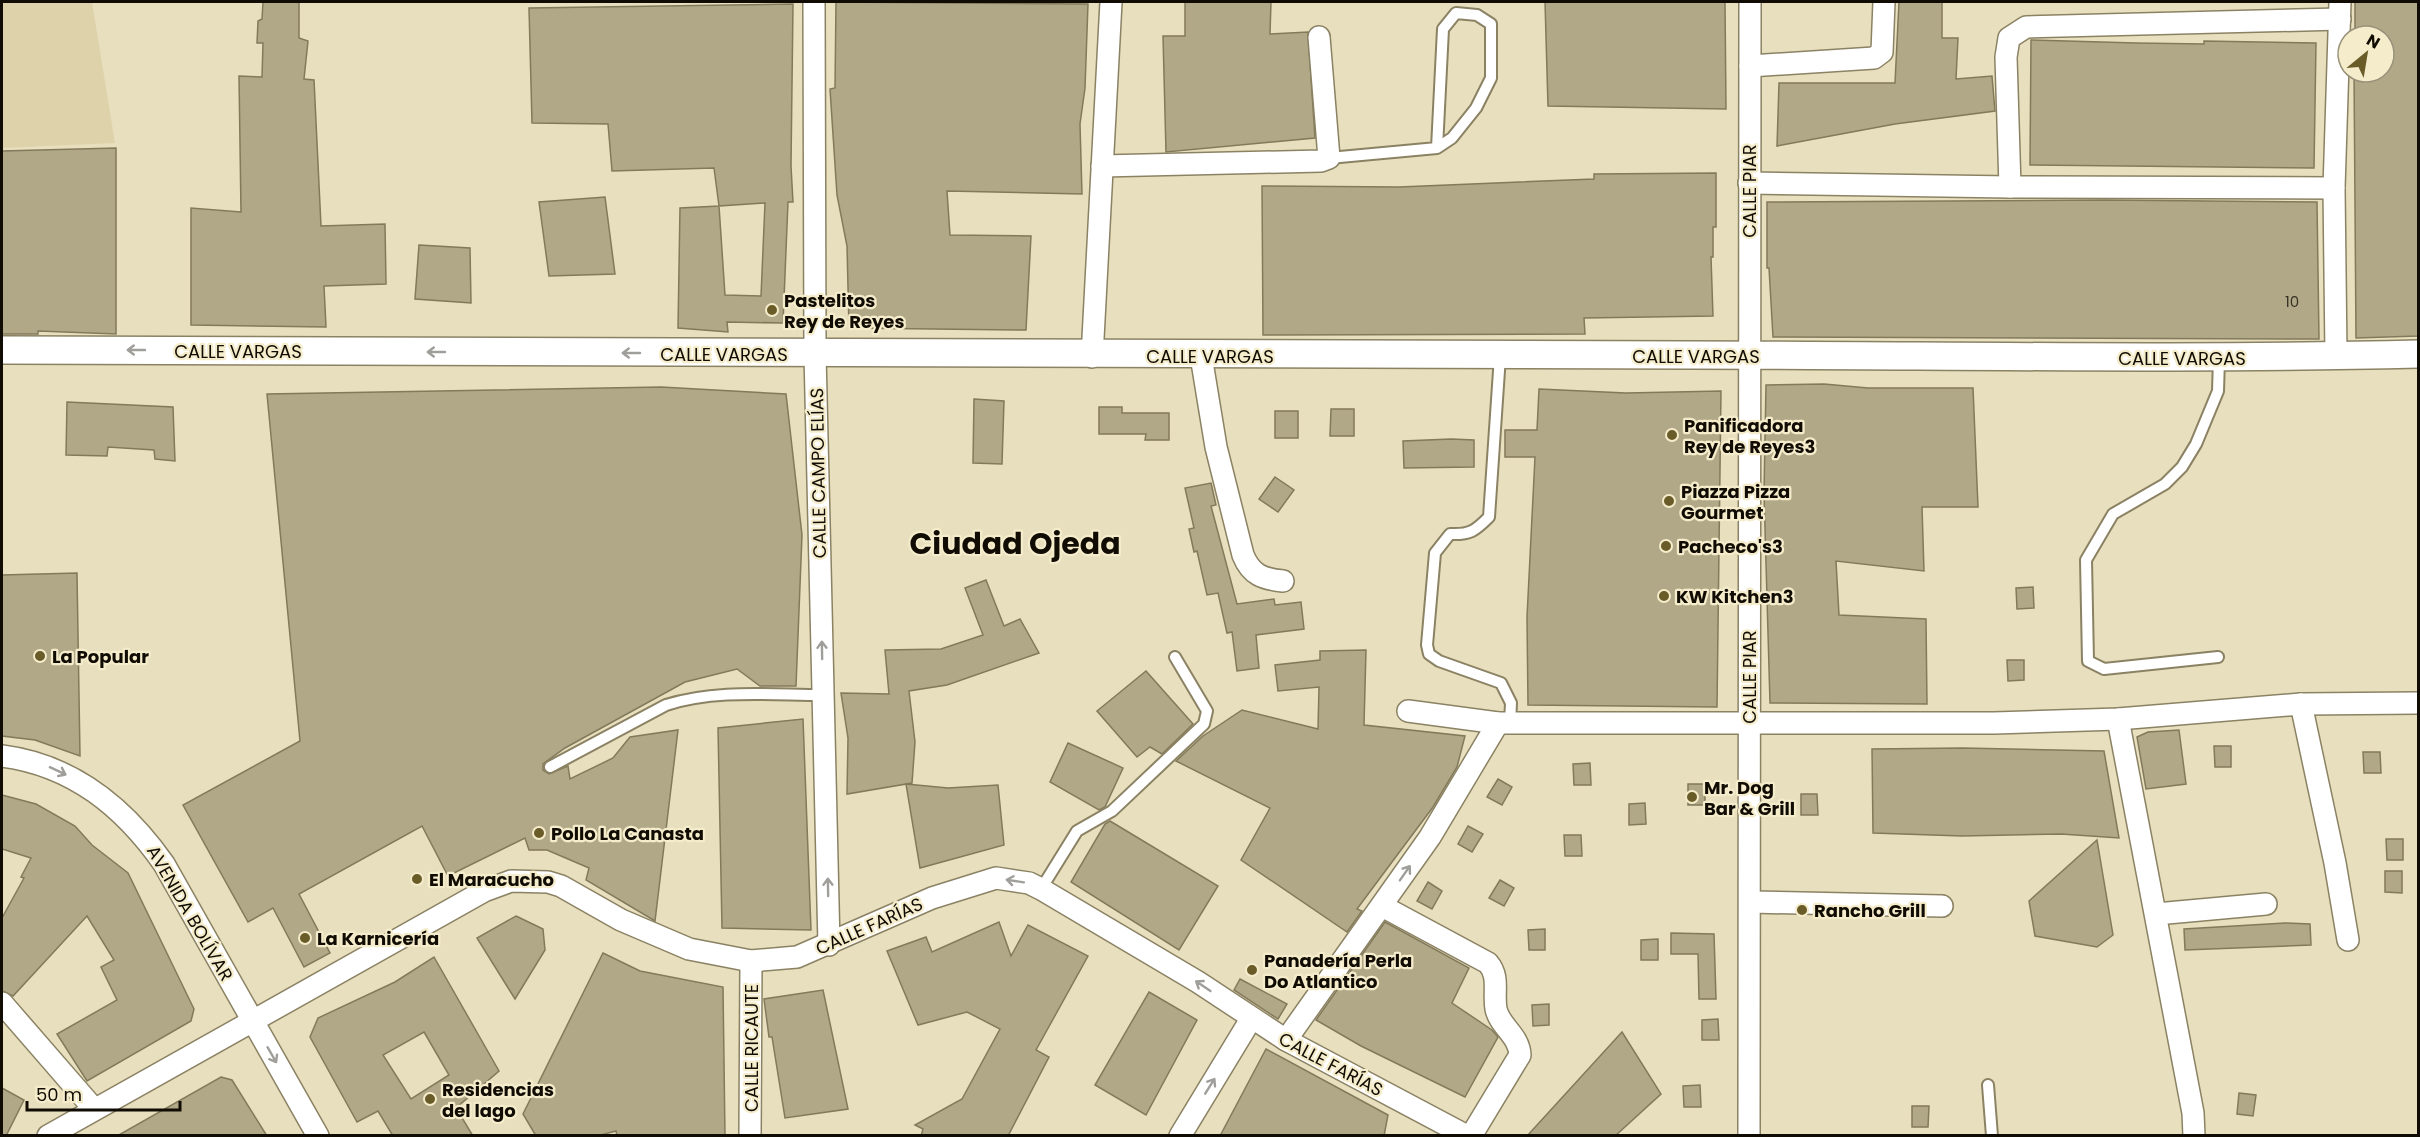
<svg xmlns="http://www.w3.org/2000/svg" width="2420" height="1137" font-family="Poppins,sans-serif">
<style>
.built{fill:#ded2aa}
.building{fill:#b1a888;stroke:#827a5b;stroke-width:1.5;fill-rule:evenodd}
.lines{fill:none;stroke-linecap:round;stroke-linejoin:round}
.service-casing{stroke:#8b8264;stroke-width:14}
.minor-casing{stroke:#8b8264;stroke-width:24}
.tertiary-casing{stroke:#8b8264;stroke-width:30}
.service{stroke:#fff;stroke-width:10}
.minor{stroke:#fff;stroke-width:21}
.tertiary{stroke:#fff;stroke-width:27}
.oneway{stroke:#9f9e9a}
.poi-dot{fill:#6a5c29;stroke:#f5eccb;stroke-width:2}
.labels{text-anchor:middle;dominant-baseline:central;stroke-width:4.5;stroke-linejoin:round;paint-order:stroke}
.number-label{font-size:15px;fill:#383324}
.street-label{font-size:18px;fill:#100c03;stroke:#f5eccb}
.poi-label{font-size:18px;font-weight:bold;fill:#100c03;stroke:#f5eccb;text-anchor:start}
.town-label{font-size:30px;font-weight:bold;fill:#100c03;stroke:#f5eccb}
</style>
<rect width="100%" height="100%" fill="#e8dfbe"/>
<!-- built -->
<path class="built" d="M2,2H92L115,143L2,148Z"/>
<!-- building -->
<g class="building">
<path d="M263,2H299V38L308,41L304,79L314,80L321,226L385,224L386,284L324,286L326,327L191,325V208L241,212L239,76L262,77L263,43H257L258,21L262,19Z"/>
<path d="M836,2L1088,4L1085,88L1080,124L1082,194L947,191L950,235L1031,236L1026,330L849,328L847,246L837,195L830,89L835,88Z"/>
<path d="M1185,2H1271L1270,34L1308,32L1315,138L1166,152L1163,36H1185Z"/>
<path d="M1545,2H1725L1726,109L1548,106Z"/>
<path d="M1899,2H1942V38H1958L1956,79L1992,76L1995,111L1895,124L1777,146L1779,83H1895Z"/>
<path d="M2355,2H2418V336L2356,338L2354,72H2384V36H2355Z"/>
<path d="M793,4L791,166L793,202H788L783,323L727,322L728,332L678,328L680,208L719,206L714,168L612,171L608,124L532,123L529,8ZM765,203L761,296L725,295L719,206Z"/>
<path d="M2031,40L2136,43L2204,44V41L2316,43L2314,168L2030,165Z"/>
<path d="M116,148V334L38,331V334H2V151Z"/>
<path d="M1716,173V227H1713V257H1711L1713,316L1584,318L1585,334L1263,335L1262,186L1399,187L1594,179V174Z"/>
<path d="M605,197L615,274L549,276L539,202Z"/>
<path d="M2103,200L2317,202L2319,339L1773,337L1769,268H1767V202Z"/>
<path d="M419,245L470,248L471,303L415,299Z"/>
<path d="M1824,384L1868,388H1973L1978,507H1922L1924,571L1836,561L1839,615L1926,619L1927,704L1770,703L1764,493L1766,385Z"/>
<path d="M661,387L786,394L802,535L796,686H760L737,669L685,682L565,748L543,764V770L549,774L568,766L570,779L613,758L630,737L678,730L655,921L586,880L589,868L547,850H529L525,838L448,876L422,826L299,894L330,953L304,967L273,908L248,922L183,805L300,741L267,394Z"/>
<path d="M1539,389L1626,393L1721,391L1717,707L1528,705L1527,617L1535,457H1505V430H1537Z"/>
<path d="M974,399L1004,401L1002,464L973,463Z"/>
<path d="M67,402L173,407L175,461L155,459L154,450L108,447L107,456L66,455Z"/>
<path d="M1099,407H1122V413H1169V440H1145L1146,434H1099Z"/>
<path d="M1331,409H1354V436H1330Z"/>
<rect x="1275" y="411" width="23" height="27"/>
<path d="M1451,439L1474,440V467L1404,468L1403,441Z"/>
<path d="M1275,477L1294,490L1278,512L1259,499Z"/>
<path d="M1211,483L1216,505L1211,506L1237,604L1274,599L1275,605L1301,602L1304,629L1256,635L1259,668L1237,671L1232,632L1227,633L1218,593L1207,595L1197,551L1194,552L1189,529L1194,528L1185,488Z"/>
<path d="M77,573L80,756L35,740L2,736V575Z"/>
<path d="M986,580L1004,626L1020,619L1039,653L947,685L909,691L915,742L912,783L847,794L848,738L841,693L889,694L885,650L941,649L983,635L965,588Z"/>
<path d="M2033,587L2034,608L2017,609L2016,588Z"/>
<path d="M1366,650L1364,725L1465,736L1457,767L1433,807L1357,909L1362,911L1347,932L1241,860L1270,808L1176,761L1203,736L1242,710L1318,729L1319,687L1278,691L1275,665L1320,660V651Z"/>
<path d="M2007,660H2024V680L2008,681Z"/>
<path d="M1146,671L1193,724L1162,754L1150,747L1137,757L1097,711Z"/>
<path d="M803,719L811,930L722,928L718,728Z"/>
<path d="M2179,730L2186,784L2146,789L2137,737L2148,732Z"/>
<path d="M1068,743L1123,768L1105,807L1099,810L1050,782Z"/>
<path d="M2214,746H2231V767H2215Z"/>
<path d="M1963,748L2104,751L2119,838L2061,834L1962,836L1873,833L1872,749Z"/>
<path d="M2363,752H2380L2381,773H2364Z"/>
<path d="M1590,763L1591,785H1574L1573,764Z"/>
<path d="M1498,779L1512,787L1502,805L1487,797Z"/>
<path d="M906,784L948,788L998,785L1004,845L920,868Z"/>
<rect x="1688" y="784" width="17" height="21"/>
<path d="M1801,794H1817L1818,815H1801Z"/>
<path d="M2,795L36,804L75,826L92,845L128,873L194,1009L191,1021L87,1081L57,1034L117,1000L101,967L114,960L87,916L13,996L2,991V918L24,878L21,877L31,858L2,849Z"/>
<path d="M1645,803L1646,824L1629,825V804Z"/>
<path d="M1110,821L1218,886L1179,950L1071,882L1105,824Z"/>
<path d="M1468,826L1483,834L1472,852L1458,844Z"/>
<path d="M1564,835H1581L1582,856H1565Z"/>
<path d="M2386,839H2403V860H2387Z"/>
<path d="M2097,840L2113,935L2097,947L2035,936L2029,901Z"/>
<path d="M2385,871H2402V893L2385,892Z"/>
<path d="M1500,880L1514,888L1504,906L1489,898Z"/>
<path d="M1428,882L1442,891L1432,909L1417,901Z"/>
<path d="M516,916L543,929L545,950L515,999L477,938Z"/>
<path d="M999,922L1011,956L1028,925L1088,956L1036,1050L1049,1057L1008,1136H921L923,1129L915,1125L962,1099L1000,1029L967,1012L918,1025L887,951L926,937L932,952Z"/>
<path d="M1385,922L1469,968L1452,1003L1492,1030L1498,1037L1465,1097L1361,1046L1316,1020Z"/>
<path d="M2285,923L2310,924L2311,945L2185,950L2184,929Z"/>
<path d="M1545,929V950H1529L1528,930Z"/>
<path d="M1671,933L1714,934L1716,999H1699L1698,954H1671Z"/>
<path d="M1658,939V960H1641V940Z"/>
<path d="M603,953L640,971L723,987L725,1136H617L616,1131L597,1136H536L523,1114Z"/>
<path d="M434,957L499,1071L456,1108L473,1136H393L378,1111L357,1122L310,1037L318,1018L395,982ZM424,1032L449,1075L411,1099L383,1055Z"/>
<path d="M1240,979L1287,1004L1278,1019L1234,990Z"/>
<path d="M823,990L848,1109L785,1118L772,1037H769L764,999Z"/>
<path d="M1149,992L1197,1020L1146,1115L1095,1085Z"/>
<path d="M1549,1004V1025L1533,1026L1532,1005Z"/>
<path d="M1718,1019L1719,1040H1702V1020Z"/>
<path d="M1622,1032L1661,1094L1615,1136H1527Z"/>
<path d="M1266,1049L1388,1115L1384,1136H1220Z"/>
<path d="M221,1077L232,1080L267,1136H117Z"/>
<path d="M1700,1085L1701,1107H1684L1683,1086Z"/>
<path d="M2,1088L24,1100L6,1136H2Z"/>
<path d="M2239,1093L2256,1095L2253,1116L2237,1114Z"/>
<path d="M1912,1106H1929L1928,1127H1912Z"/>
</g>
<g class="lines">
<defs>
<g id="service">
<path d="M1329,158L1437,148L1452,138L1476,108L1491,78V24L1477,15L1456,13L1443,29L1437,148"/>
<path d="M1500,356L1489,517C1475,531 1470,535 1450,534L1435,553L1427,645L1429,654L1439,661L1501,683L1511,703L1510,723"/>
<path d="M2218,657L2104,669L2088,661L2086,560L2113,514L2165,484L2182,467L2196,444L2218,391L2219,359"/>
<path d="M550,767L666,705C716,689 771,695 823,695"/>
<path d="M1041,889L1077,831L1112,811L1204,724L1207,711L1175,657"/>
<path d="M1988,1085L1992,1136"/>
</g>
<g id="minor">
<path d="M814,2L815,354L829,945"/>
<path d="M1750,66L1874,58L1882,52L1884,2"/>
<path d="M1102,166L1321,161L1329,158L1319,37"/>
<path d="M1749,183L2010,187L2334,188"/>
<path d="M2010,187L2006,57L2009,38L2026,27L2340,19"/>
<path d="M1201,356L1216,447L1243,555C1251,575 1263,579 1283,581"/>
<path d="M2336,356L2334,188L2340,2"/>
<path d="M1092,357L1111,2"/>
<path d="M2301,704L2335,863L2348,940"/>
<path d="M1408,711L1498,723H1994L2118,719L2301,704L2418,703"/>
<path d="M2118,719L2193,1113L2194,1136"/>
<path d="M2,756C73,765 124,807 164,864L318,1136"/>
<path d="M1750,902L1942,906"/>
<path d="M1382,906L1488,963C1500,977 1493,992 1496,1009C1500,1027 1519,1035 1520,1055L1471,1136"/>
<path d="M2156,914L2266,904"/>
<path d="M2,1003L94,1109"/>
<path d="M1286,1040L1430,837L1498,723"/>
<path d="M48,1136L484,891L511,881L548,882L561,886L621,920L689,949L751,961L797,957L932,898L996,878L1029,883L1041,889L1198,982L1286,1040L1467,1136"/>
<path d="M750,1136L751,961"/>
<path d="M1180,1136L1251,1019"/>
<path d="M1749,1136L1750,2"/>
</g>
<path id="tertiary" d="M2,350C564,353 1127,356 1690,355C1933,355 2176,360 2418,354"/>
</defs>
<!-- service casing -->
<use href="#service" class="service-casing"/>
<!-- minor casing -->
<use href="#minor" class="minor-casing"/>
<!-- tertiary casing -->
<use href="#tertiary" class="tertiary-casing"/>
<!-- service -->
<use href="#service" class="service"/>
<!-- minor -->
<use href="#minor" class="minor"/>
<!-- tertiary -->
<use href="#tertiary" class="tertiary"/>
</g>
<!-- one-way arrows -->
<defs><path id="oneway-shaft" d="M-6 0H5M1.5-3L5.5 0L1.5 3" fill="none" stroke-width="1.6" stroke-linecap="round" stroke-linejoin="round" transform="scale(1.5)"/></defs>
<g class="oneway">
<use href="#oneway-shaft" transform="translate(136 350) rotate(-180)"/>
<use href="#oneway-shaft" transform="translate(436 352) rotate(-180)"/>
<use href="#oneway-shaft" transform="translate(631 353) rotate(-180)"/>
<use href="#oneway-shaft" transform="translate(822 650) rotate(-91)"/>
<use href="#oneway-shaft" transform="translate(58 771) rotate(25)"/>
<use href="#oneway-shaft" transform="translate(1405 873) rotate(-55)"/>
<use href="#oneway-shaft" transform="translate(1015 881) rotate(-171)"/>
<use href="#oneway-shaft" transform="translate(828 887) rotate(-91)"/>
<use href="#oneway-shaft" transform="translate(1203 986) rotate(-146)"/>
<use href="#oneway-shaft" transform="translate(272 1055) rotate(60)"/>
<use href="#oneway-shaft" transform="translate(1210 1086) rotate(-58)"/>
</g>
<!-- markers -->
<g class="poi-dot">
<circle cx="772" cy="310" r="6"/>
<circle cx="1672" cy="435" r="6"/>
<circle cx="1669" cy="501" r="6"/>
<circle cx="1666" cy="546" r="6"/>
<circle cx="1664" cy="596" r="6"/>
<circle cx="40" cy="656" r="6"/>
<circle cx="1692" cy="797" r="6"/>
<circle cx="539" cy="833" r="6"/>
<circle cx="417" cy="879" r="6"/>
<circle cx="1802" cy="910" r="6"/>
<circle cx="305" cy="938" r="6"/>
<circle cx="1252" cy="970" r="6"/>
<circle cx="430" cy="1099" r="6"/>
</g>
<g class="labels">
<!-- number labels -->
<g class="number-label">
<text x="2292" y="301">10</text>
</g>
<!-- street labels -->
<g class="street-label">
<text transform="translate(1749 191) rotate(-90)">CALLE PIAR</text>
<text x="238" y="351">CALLE VARGAS</text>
<text x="724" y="354">CALLE VARGAS</text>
<text x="1210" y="356">CALLE VARGAS</text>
<text x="1696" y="356">CALLE VARGAS</text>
<text x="2182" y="358">CALLE VARGAS</text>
<text transform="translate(818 473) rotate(-91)">CALLE CAMPO ELÍAS</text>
<text transform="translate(1749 677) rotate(-90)">CALLE PIAR</text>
<text transform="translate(190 913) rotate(60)">AVENIDA BOLÍVAR</text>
<text transform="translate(869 926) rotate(-24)">CALLE FARÍAS</text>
<text transform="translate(751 1048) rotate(-90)">CALLE RICAUTE</text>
<text transform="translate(1331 1064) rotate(28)">CALLE FARÍAS</text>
</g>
<!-- poi labels -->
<g class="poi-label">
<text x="784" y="300">Pastelitos<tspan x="784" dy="21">Rey de Reyes</tspan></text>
<text x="1684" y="425">Panificadora<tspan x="1684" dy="21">Rey de Reyes3</tspan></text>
<text x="1681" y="491">Piazza Pizza<tspan x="1681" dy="21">Gourmet</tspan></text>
<text x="1678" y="546">Pacheco's3</text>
<text x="1676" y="596">KW Kitchen3</text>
<text x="52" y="656">La Popular</text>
<text x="1704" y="787">Mr. Dog<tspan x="1704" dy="21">Bar &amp; Grill</tspan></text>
<text x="551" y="833">Pollo La Canasta</text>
<text x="429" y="879">El Maracucho</text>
<text x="1814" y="910">Rancho Grill</text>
<text x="317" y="938">La Karnicería</text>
<text x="1264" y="960">Panadería Perla<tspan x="1264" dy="21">Do Atlantico</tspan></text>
<text x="442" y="1089">Residencias<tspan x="442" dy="21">del lago</tspan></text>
</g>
<!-- town labels -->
<g class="town-label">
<text x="1015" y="543">Ciudad Ojeda</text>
</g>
</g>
<!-- border -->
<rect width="2420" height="1137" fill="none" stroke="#100c03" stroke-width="6"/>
<!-- north arrow -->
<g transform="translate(2366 54) rotate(30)"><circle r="28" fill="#f5eccb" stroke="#99927b" stroke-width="1.5"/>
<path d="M0-4.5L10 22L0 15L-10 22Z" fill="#6a5c29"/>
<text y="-9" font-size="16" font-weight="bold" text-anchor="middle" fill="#100c03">N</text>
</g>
<!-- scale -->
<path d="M27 1101v9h153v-9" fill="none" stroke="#100c03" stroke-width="3"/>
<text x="36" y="1101" font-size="18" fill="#100c03" stroke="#f5eccb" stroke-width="4.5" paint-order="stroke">50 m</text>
</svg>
